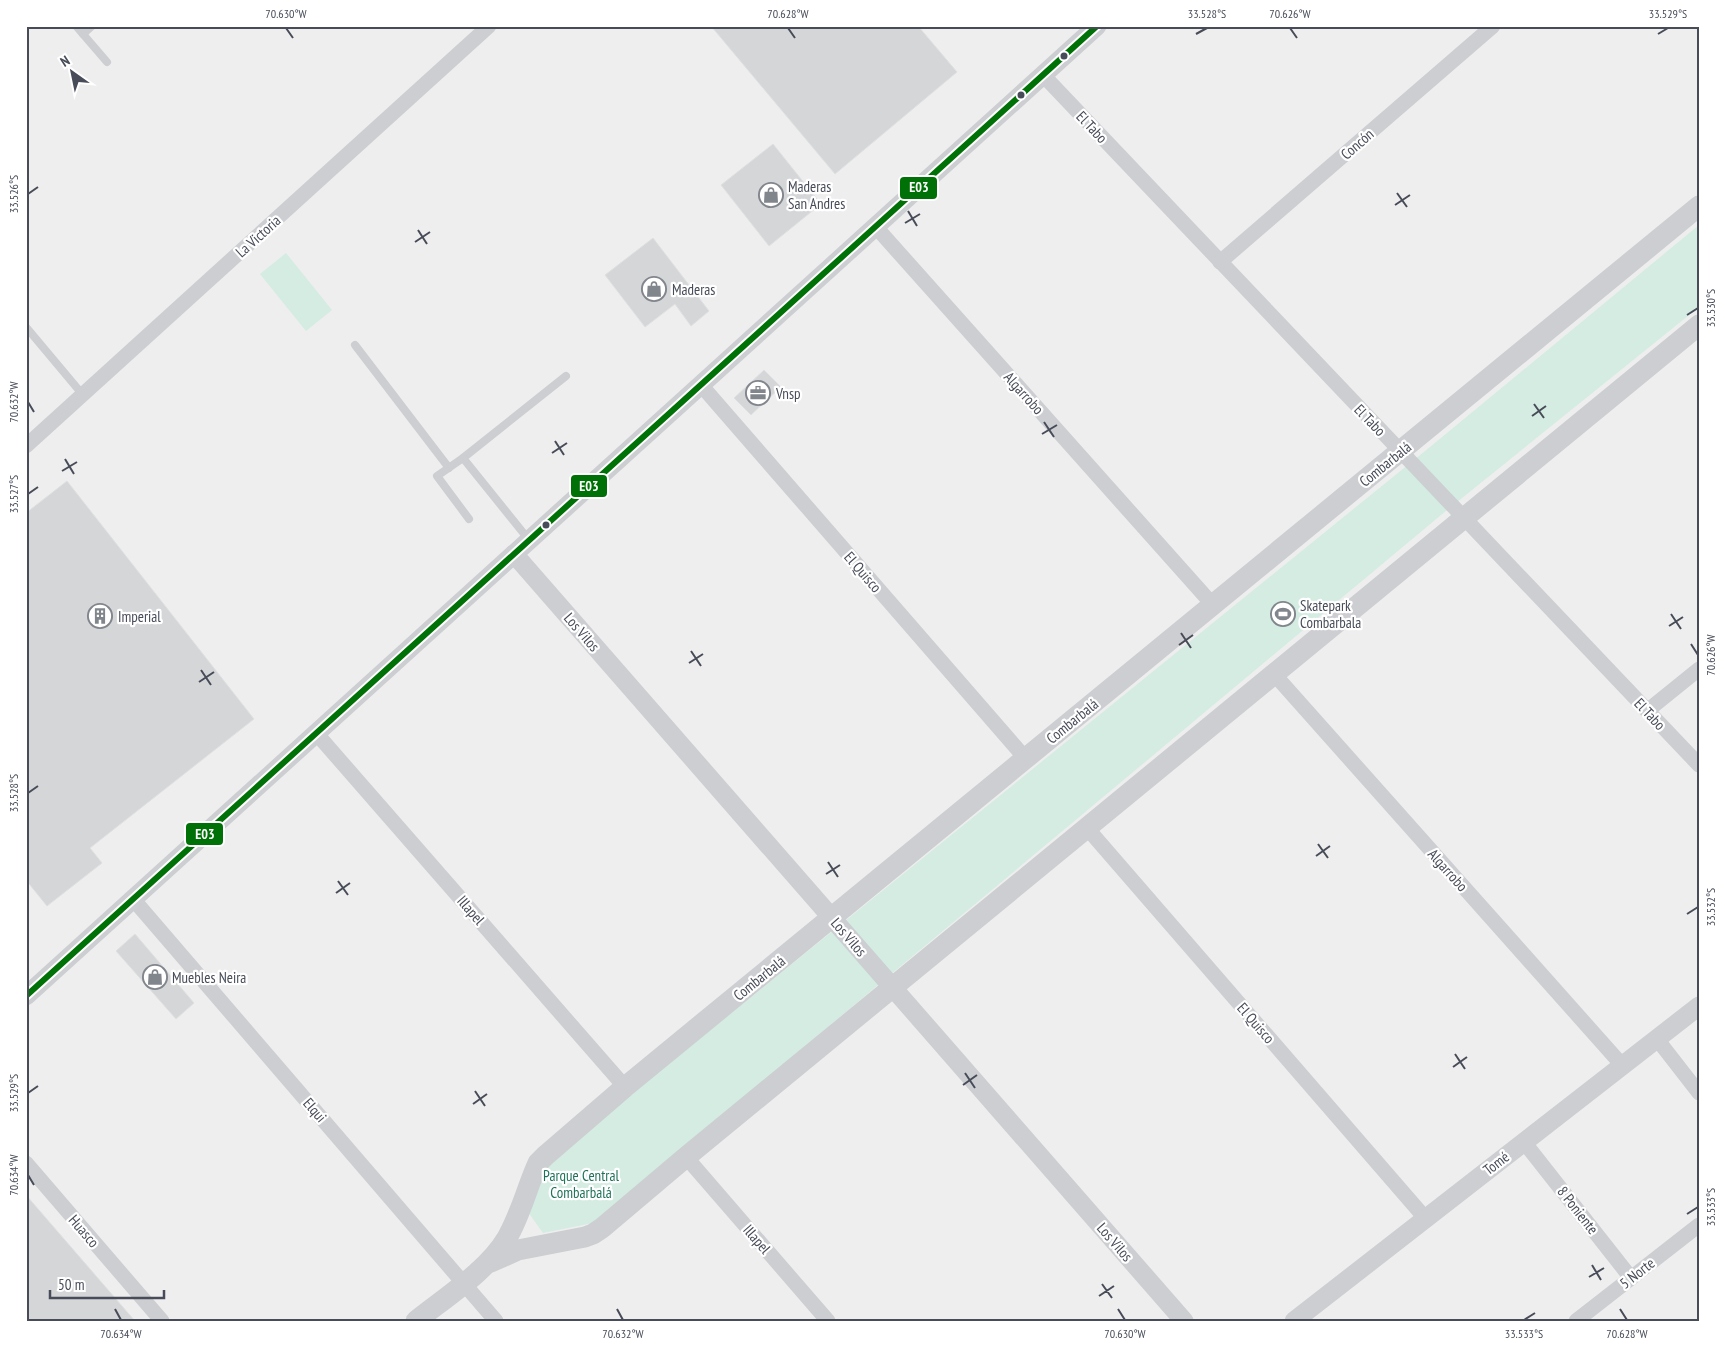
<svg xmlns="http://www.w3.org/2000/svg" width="1725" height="1347" font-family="'PT Sans Narrow',sans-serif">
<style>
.park{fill:#d4ece2}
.building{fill:#d5d6d8;stroke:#dfe0e1}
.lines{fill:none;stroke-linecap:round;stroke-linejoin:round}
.service{stroke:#ccced1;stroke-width:8}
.minor{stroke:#ccced1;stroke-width:15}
.tertiary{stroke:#ccced1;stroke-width:19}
.secondary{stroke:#cdced1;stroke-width:21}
.bus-1-casing{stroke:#fff;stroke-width:10}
.bus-1{stroke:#007106;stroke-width:6}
.ticks{fill:none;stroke:#474c58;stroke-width:2}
.bus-dot{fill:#474c58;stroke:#fff;stroke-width:2}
.labels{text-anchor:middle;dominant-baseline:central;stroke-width:4.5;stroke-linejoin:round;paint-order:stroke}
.street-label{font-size:15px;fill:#474c58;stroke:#fff}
.poi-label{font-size:15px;fill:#474c58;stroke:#fff;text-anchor:start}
.park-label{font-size:15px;fill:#1f7259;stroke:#fff}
.line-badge{stroke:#fff;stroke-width:2}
.badge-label{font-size:14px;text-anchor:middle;font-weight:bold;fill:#fff}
.neatline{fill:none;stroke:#474c58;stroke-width:2}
.ticks-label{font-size:12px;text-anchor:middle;fill:#474c58}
</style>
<rect width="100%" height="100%" fill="#eee"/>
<!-- park -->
<g class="park">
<path d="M1699,225V307L1441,515L593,1223L543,1233L528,1212L544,1165L1430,447Z"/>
<path d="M286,253L332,310L306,331L260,274Z"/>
</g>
<!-- building -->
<g class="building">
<path d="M711,26H918L957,72L835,174Z"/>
<path d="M773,144L821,204L769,246L721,185Z"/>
<path d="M653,238L709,311L691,326L675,304L645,327L605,275Z"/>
<path d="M764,370L781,387L751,415L734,398Z"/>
<path d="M67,481L254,719L90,848L102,863L47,906L26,880V513Z"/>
<path d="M135,934L194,1003L176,1019L116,951Z"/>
<path d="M26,1195L135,1321H26Z"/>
</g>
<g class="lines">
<!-- service -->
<g class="service">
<path d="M76,26L107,62"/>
<path d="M83,34L92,26"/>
<path d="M26,327L83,395"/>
<path d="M355,345L449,468"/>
<path d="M463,458L566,376"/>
<path d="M469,519L437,476L463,458L529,540"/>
</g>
<!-- minor -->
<g class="minor">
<path d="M1043,75L1699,765"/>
<path d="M875,226L1213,605"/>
<path d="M1220,262L1493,26"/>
<path d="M701,385L1026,759"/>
<path d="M26,446L489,26"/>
<path d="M1274,674L1622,1065"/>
<path d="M1647,711L1699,669"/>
<path d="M316,733L625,1087"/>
<path d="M1087,828L1426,1219"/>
<path d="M133,899L496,1321"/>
<path d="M1657,1039L1699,1093"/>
<path d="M1524,1142L1631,1278"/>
<path d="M686,1157L828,1321"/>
<path d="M26,1163L162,1321"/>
<path d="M1576,1321L1699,1225"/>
</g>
<!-- tertiary -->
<g class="tertiary">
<path d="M514,554L1184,1321"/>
<path d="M26,996L1097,26"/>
<path d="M1294,1321L1699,1006"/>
</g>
<!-- secondary -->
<g class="secondary">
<path d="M491,1262L518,1250L585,1237L593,1234L602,1228L686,1157L1699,325"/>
<path d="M416,1321C446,1297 488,1270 507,1238C521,1214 527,1187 538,1163L545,1156L625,1087L1699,206"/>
</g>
<defs>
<path id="bus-1" d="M26,996L1097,26"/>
</defs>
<!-- bus-1 casing -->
<use href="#bus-1" class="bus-1-casing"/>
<!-- bus-1 -->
<use href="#bus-1" class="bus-1"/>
</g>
<!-- ticks -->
<path class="ticks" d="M286,28L293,38M788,28L795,38M1290,28L1297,38M1196,34L1207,28M1658,34L1668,28M1397,193L1407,207M28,194L38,187M1395,205L1410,195M908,211L917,226M905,223L920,214M418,230L427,244M415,242L430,232M1687,315L1698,308M28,402L34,412M1534,404L1544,418M1532,416L1546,406M1044,422L1054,437M1042,434L1057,425M555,441L564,455M552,453L567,443M65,459L74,474M62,471L77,462M28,494L38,487M1671,614L1681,629M1669,626L1683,617M1181,633L1191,648M1691,644L1698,655M1179,645L1193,635M691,651L701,666M689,663L703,654M201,670L211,685M199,682L214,672M28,793L38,786M1318,844L1328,858M1316,856L1330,846M828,862L838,877M826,874L840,865M338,881L348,895M336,893L350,883M1687,914L1698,907M1455,1054L1465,1069M1453,1067L1467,1057M965,1073L975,1088M963,1085L977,1075M475,1091L485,1106M28,1093L38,1086M473,1104L487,1094M28,1175L34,1185M1687,1214L1698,1207M1592,1265L1601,1280M1589,1277L1604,1268M1102,1284L1112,1298M1099,1296L1114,1286M115,1309L121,1320M617,1309L623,1320M1118,1309L1125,1320M1620,1309L1627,1320M1524,1320L1535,1313"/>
<!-- icons -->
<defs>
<symbol id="shop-ring" viewBox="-11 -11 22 22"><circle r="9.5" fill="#fff" stroke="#81858c" stroke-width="1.5"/><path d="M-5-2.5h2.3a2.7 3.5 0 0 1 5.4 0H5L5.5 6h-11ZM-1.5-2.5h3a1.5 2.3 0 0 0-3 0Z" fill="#81858c"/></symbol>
<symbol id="office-ring" viewBox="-11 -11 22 22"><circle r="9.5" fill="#fff" stroke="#81858c" stroke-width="1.5"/><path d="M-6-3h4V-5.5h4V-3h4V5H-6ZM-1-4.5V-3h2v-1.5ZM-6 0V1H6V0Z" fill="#81858c"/></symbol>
<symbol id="stadium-ring" viewBox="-11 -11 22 22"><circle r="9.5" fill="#fff" stroke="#81858c" stroke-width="1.5"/><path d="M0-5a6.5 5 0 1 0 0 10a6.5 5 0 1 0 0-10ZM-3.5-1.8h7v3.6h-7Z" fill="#81858c"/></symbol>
<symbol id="building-ring" viewBox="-11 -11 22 22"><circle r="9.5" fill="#fff" stroke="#81858c" stroke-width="1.5"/><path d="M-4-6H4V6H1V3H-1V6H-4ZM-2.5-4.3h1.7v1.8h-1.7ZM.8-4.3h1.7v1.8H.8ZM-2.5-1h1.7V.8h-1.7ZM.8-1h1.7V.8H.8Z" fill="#81858c"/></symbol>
</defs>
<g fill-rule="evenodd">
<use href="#shop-ring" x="757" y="181" width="28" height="28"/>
<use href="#shop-ring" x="640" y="275" width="28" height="28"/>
<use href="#office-ring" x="744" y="379" width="28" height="28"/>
<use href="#stadium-ring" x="1269" y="600" width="28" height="28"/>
<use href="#building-ring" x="86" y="602" width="28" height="28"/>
<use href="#shop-ring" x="141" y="963" width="28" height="28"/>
</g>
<!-- markers -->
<g class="bus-dot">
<circle cx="1064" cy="56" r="4.5"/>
<circle cx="1021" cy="95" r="4.5"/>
<circle cx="546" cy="525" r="4.5"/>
</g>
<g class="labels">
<!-- street labels -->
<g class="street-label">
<text transform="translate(1092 127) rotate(47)">El Tabo</text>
<text transform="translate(1357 144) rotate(-41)">Concón</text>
<text transform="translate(258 236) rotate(-42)">La Victoria</text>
<text transform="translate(1024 393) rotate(48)">Algarrobo</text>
<text transform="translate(1370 420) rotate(46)">El Tabo</text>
<text transform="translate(1385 464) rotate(-39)">Combarbalá</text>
<text transform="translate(863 572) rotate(49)">El Quisco</text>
<text transform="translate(582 632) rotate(49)">Los Vilos</text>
<text transform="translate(1650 714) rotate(47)">El Tabo</text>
<text transform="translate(1072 721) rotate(-39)">Combarbalá</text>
<text transform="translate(1448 870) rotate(48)">Algarrobo</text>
<text transform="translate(471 910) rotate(49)">Illapel</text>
<text transform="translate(849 937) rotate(49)">Los Vilos</text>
<text transform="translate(759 978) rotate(-39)">Combarbalá</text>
<text transform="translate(1256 1023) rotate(49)">El Quisco</text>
<text transform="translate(315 1110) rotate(49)">Elqui</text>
<text transform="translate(1496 1163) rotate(-38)">Tomé</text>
<text transform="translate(1578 1210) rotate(52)">8 Poniente</text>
<text transform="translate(84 1231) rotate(49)">Huasco</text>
<text transform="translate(757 1239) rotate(49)">Illapel</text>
<text transform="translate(1115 1242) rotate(49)">Los Vilos</text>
<text transform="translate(1637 1273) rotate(-38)">5 Norte</text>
</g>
<!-- poi labels -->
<g class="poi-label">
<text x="788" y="186">Maderas<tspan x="788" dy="17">San Andres</tspan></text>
<text x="672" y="289">Maderas</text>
<text x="776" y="393">Vnsp</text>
<text x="1300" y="605">Skatepark<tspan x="1300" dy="17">Combarbala</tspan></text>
<text x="118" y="616">Imperial</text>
<text x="172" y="977">Muebles Neira</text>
</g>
<!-- park labels -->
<g class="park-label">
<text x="581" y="1175">Parque Central<tspan x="581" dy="17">Combarbalá</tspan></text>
</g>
</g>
<g class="line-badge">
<rect x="899" y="176" width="39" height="24" rx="5" fill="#007106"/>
<rect x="570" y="474" width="38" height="24" rx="5" fill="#007106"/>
<rect x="185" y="822" width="39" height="24" rx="5" fill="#007106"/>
</g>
<g class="badge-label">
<text x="919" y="192">E03</text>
<text x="589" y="491">E03</text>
<text x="205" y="839">E03</text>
</g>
<!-- border -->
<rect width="1725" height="1347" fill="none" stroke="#ffffff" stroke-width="55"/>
<!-- north arrow -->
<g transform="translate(72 72) rotate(327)" stroke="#ffffff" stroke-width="4" paint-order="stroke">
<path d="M0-4L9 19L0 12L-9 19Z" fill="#474c58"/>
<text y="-8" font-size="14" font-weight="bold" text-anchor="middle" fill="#474c58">N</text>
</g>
<!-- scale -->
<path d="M50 1290v8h114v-8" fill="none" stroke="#474c58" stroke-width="2.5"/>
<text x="58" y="1290" font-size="15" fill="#474c58" stroke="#ffffff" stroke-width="4" paint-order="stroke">50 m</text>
<rect x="28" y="28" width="1670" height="1292" class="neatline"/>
<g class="ticks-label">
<text x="286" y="18">70.630°W</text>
<text x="788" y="18">70.628°W</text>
<text x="1207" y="18">33.528°S</text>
<text x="1290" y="18">70.626°W</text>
<text x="1668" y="18">33.529°S</text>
<text transform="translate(14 194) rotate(-90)" y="4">33.526°S</text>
<text transform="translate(1711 308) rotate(-90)" y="4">33.530°S</text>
<text transform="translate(14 402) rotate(-90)" y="4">70.632°W</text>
<text transform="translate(14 494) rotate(-90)" y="4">33.527°S</text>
<text transform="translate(1711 655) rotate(-90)" y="4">70.626°W</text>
<text transform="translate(14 793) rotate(-90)" y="4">33.528°S</text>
<text transform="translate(1711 907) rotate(-90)" y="4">33.532°S</text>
<text transform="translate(14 1093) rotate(-90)" y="4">33.529°S</text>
<text transform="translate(14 1175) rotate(-90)" y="4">70.634°W</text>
<text transform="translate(1711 1207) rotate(-90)" y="4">33.533°S</text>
<text x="121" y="1338">70.634°W</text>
<text x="623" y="1338">70.632°W</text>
<text x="1125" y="1338">70.630°W</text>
<text x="1524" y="1338">33.533°S</text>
<text x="1627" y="1338">70.628°W</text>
</g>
</svg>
